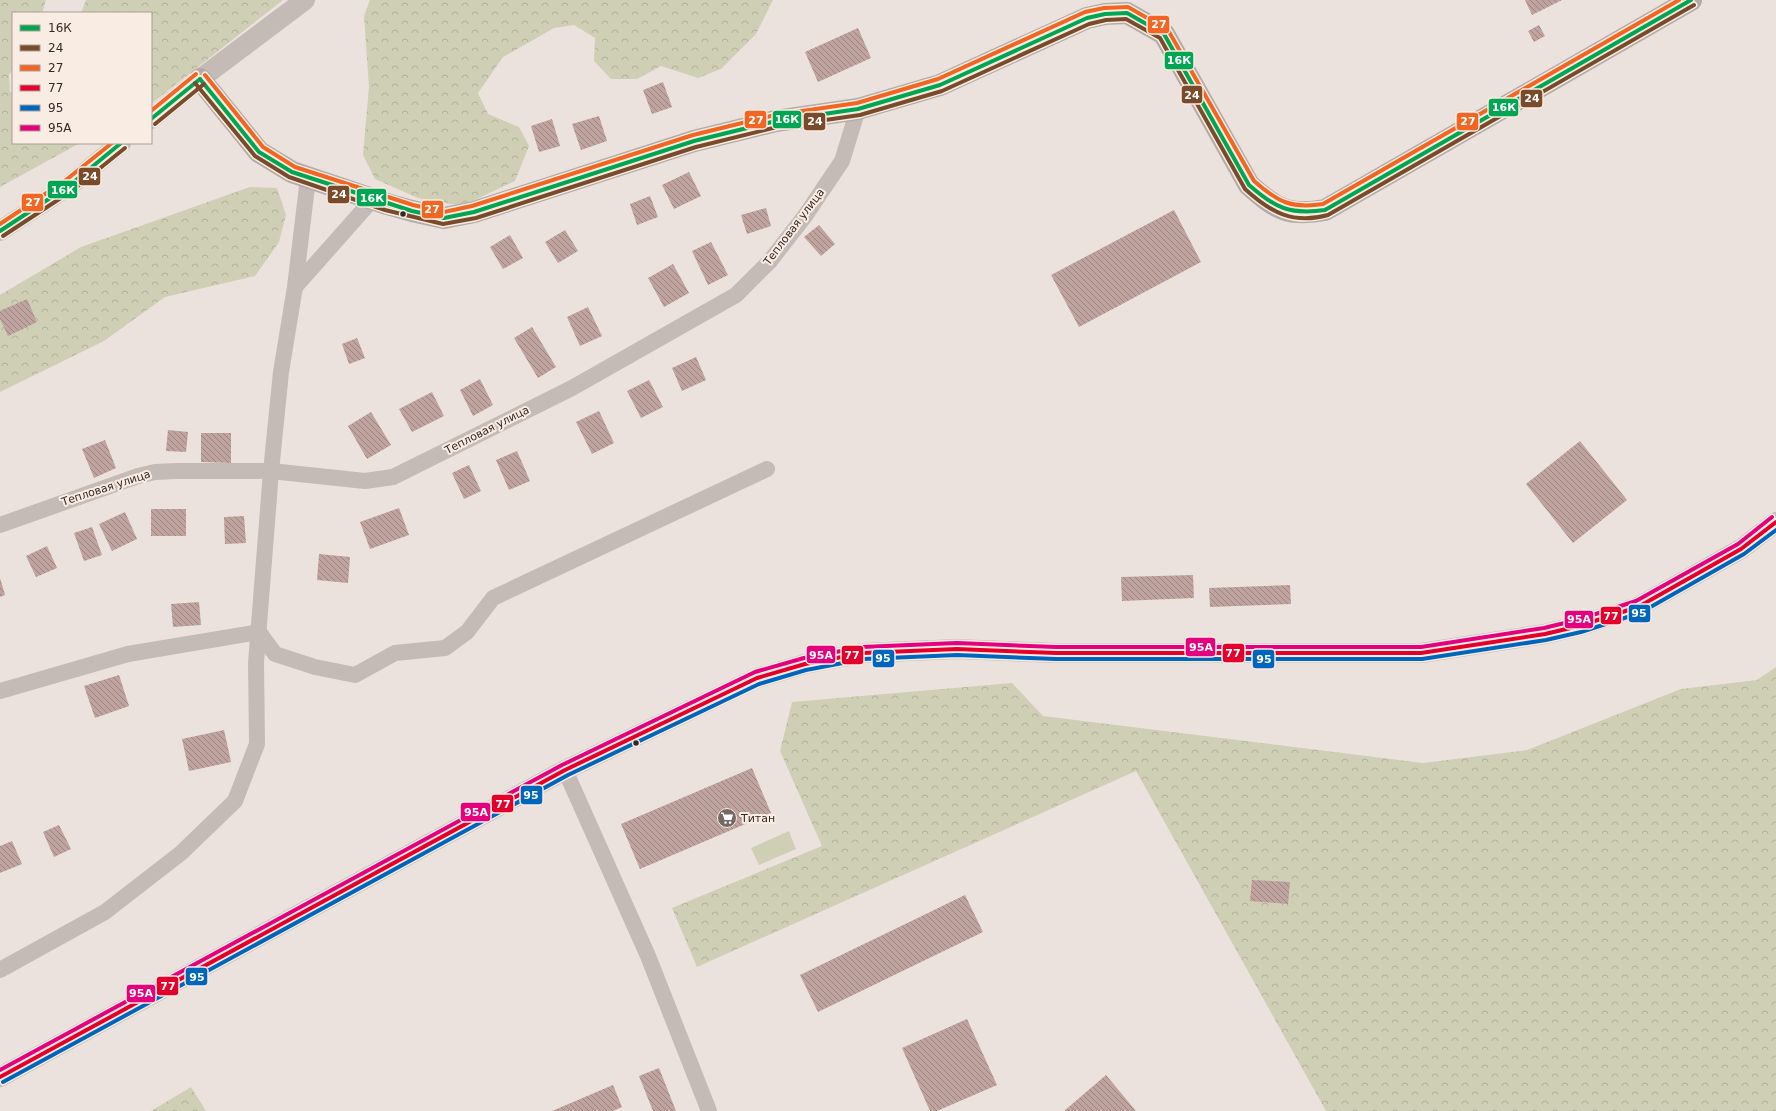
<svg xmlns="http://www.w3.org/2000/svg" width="1776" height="1111" font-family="'DejaVu Sans',sans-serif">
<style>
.forest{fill:url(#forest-crowns)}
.park{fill:#cfcfb6}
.building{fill:url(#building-back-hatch)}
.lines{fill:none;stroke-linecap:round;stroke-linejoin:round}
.minor{stroke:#c4bbb6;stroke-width:16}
.tertiary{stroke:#c4bbb6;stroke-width:20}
.secondary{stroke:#b4aba7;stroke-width:22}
.bus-1-casing{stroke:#f9ece3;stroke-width:7}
.bus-2-casing{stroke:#f9ece3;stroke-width:7}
.bus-3-casing{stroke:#f9ece3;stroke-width:7}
.bus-4-casing{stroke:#f9ece3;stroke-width:7}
.bus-5-casing{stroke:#f9ece3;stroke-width:7}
.bus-6-casing{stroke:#f9ece3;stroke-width:7}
.bus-1{stroke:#00a651;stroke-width:4}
.bus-2{stroke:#7a4b2a;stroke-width:4}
.bus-3{stroke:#f26522;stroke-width:4}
.bus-4{stroke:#e4002b;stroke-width:4}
.bus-5{stroke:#0065bd;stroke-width:4}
.bus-6{stroke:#e5007d;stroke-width:4}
.bus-dot{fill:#342825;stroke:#f9ece3;stroke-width:1.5}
.labels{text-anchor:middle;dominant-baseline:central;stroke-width:4;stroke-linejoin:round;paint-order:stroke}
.street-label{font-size:11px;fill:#342825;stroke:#f9ece3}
.poi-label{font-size:11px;fill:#342825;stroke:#f9ece3;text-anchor:start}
.line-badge{stroke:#f9ece3;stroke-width:1.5}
.badge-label{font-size:11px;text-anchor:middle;font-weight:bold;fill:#fff}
</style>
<defs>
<pattern id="forest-crowns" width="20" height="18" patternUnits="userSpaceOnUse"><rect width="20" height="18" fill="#cfcfb6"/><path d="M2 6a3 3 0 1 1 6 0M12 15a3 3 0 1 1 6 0" fill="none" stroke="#b2b29c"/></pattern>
<pattern id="building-back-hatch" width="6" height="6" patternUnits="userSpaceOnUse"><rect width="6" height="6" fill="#bfa39e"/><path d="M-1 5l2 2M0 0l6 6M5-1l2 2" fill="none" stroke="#9c8581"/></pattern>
</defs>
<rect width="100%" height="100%" fill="#ebe2dd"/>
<!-- forest -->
<g class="forest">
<path d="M0,0H46L42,13H13V69L9,75L10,92L13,93V143H80L0,187Z"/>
<path d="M86,0H283L151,104V13H81Z"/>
<path d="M370,0H773L756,34L721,69L698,78L661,66L637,79H611L594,61L595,38L574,25L554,28L503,57L478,93L488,114L519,127L529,146L515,181L462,206L418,198L375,179L363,155L369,87L364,16Z"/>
<path d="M250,187L277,188L286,215L279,242L255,276L165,297L104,341L0,392V295L81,247Z"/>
<path d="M1776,667V1111H1326L1136,771L697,967L672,908L822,846L780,751L792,702L1012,683L1043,716L1423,763L1527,750L1681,689L1757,680Z"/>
<path d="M191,1087L206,1111H151Z"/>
</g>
<!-- park -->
<path class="park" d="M789,831L796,849L759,865L751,848Z"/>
<!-- building -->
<g class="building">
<path d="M1525,0H1562L1532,15Z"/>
<path d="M1539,25L1545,36L1534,42L1528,31Z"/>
<path d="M858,28L871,58L818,82L805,52Z"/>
<path d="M663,82L672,107L652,114L643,90Z"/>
<path d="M599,116L607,141L581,150L572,124Z"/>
<path d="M552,119L560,146L539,152L531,126Z"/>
<path d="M689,172L701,196L674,209L662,185Z"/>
<path d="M650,196L658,217L637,225L630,204Z"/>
<path d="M766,208L771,226L747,234L741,215Z"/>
<path d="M1174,210L1201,262L1079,327L1051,275Z"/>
<path d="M819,225L835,244L821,256L804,237Z"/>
<path d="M565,230L578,251L558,263L545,242Z"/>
<path d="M510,235L523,258L503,269L490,247Z"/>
<path d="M711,242L728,275L708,285L692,251Z"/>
<path d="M673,264L689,293L664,307L648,278Z"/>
<path d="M27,299L37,322L8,336L0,319V311Z"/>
<path d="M588,307L602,336L580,346L567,317Z"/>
<path d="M532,327L556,367L538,378L514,338Z"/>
<path d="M357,338L365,358L349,364L342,344Z"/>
<path d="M696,357L706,380L682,391L672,368Z"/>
<path d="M480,379L493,405L473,416L460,390Z"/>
<path d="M649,380L663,407L641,418L627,391Z"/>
<path d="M432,392L444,416L412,432L399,409Z"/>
<path d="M599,411L614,443L592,454L576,422Z"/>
<path d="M371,412L391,445L367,459L348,426Z"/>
<path d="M168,430L188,432L186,452L166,451Z"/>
<path d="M201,433H231V463L201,462Z"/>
<path d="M105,440L116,468L94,478L82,449Z"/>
<path d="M1580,441L1627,500L1573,543L1526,484Z"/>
<path d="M517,451L530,481L509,490L496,460Z"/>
<path d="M469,465L481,491L464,499L452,473Z"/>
<path d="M399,508L409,535L370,549L360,522Z"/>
<rect x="151" y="509" width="35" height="27"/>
<path d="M125,512L137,539L112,551L99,524Z"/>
<path d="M244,516L246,543L225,544L224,517Z"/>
<path d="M92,527L102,555L84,561L74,533Z"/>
<path d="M47,546L57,568L36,577L26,556Z"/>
<path d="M319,554L350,557L348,583L317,580Z"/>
<path d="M1193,575L1194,598L1122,601L1121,577Z"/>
<path d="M0,578L5,595L0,597Z"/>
<path d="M1290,585L1291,604L1210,607L1209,588Z"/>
<path d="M199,602L201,625L173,627L171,604Z"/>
<path d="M119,675L129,706L95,718L84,686Z"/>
<path d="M224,730L231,762L189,771L182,739Z"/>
<path d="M752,768L771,813L640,869L621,824Z"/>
<path d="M59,825L71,849L54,857L43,832Z"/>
<path d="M12,841L22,864L0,873V846Z"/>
<path d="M1252,880L1290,882L1288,904L1250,901Z"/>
<path d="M965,895L983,932L818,1012L800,975Z"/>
<path d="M967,1019L997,1085L937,1111H930L902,1048Z"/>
<path d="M659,1068L676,1111H653L639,1076Z"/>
<path d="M1106,1075L1136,1111H1064Z"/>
<path d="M613,1085L622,1107L613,1111H552Z"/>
</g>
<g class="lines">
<!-- minor -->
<g class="minor">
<path d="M295,287L373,199"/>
<path d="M0,525L138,476L155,472L176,471H271L365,481L393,477L572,388L736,295L770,261L805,216L842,161L858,109"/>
<path d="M0,691L128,654L259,632L275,654L315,667L355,675L395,653L445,648L467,632L493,598L767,469"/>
<path d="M565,770L648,956L709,1111"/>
<path d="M0,970L105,912L181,853L235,801L257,744L256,663L271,471L281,372L295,287L308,178"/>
</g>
<!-- tertiary -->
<g class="tertiary">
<path d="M151,119L200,79L305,0"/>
<path d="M0,231L70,185L121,143"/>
<path d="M0,1077L565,770L757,678L805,664L863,653L957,649L1056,653H1421L1545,634L1579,626L1638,607L1741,549L1776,522"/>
</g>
<!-- secondary -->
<path class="secondary" d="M200,79L259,152L292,172L387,204L412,211L444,218L474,212L694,141L776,121L858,109L940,85L1087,18L1105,14L1127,13L1164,34L1249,185C1276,209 1288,217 1325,210L1691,0"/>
<defs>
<g id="bus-1">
<path d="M200,79L259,152L292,172L412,211L444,218L474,212L694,141L776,121L858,109L940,85L1087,18L1105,14L1127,13L1164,34L1249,185C1275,208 1290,215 1325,210L1691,0"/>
<path d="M151,119L200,79"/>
<path d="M0,231L70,185L121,143"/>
</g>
<g id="bus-2">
<path d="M195,83L255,156L289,177L385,210L443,224L476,218L696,147L777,127L860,115L942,91L1089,24L1106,20L1126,19L1160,38L1245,189C1270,212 1293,225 1328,215L1694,5"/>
<path d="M155,124L204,84"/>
<path d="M3,236L73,190L125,148"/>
</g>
<g id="bus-3">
<path d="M205,75L263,147L295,167L413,205L444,212L472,206L693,135L775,115L857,103L938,79L1085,12L1104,8L1128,7L1168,30L1254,181C1278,202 1291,209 1323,204L1679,0"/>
<path d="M151,111L196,74"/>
<path d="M0,224L66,180L112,143"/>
</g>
<path id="bus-4" d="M0,1077L565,770L757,678L805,664L863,653L957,649L1056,653H1421L1545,634L1579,626L1638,607L1741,549L1776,522"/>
<path id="bus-5" d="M3,1082L568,775L759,684L806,670L864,659L957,655L1056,659H1422L1546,640L1581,632L1640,613L1744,554L1776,530"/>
<path id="bus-6" d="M0,1070L562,765L755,672L804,658L862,647L957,643L1056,647H1421L1544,628L1577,620L1636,601L1738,544L1772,517"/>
</defs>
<!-- bus-1 casing -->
<use href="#bus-1" class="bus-1-casing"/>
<!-- bus-2 casing -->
<use href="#bus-2" class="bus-2-casing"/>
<!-- bus-3 casing -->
<use href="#bus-3" class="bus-3-casing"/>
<!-- bus-4 casing -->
<use href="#bus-4" class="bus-4-casing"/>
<!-- bus-5 casing -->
<use href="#bus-5" class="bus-5-casing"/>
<!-- bus-6 casing -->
<use href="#bus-6" class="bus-6-casing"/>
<!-- bus-1 -->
<use href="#bus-1" class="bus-1"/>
<!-- bus-2 -->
<use href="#bus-2" class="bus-2"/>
<!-- bus-3 -->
<use href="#bus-3" class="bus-3"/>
<!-- bus-4 -->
<use href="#bus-4" class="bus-4"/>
<!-- bus-5 -->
<use href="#bus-5" class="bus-5"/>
<!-- bus-6 -->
<use href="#bus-6" class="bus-6"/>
</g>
<!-- icons -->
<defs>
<symbol id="supermarket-disc" viewBox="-11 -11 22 22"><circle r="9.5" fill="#746965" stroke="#f9ece3"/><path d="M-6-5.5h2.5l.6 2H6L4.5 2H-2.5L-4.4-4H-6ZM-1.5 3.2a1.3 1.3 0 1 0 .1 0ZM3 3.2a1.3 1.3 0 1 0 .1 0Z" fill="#fff"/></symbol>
</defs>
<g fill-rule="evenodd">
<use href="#supermarket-disc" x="716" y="807" width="22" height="22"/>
</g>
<!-- markers -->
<g class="bus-dot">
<circle cx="403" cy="214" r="3.5"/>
<circle cx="636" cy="743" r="3.5"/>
</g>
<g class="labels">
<!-- street labels -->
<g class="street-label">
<text transform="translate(794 227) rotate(-53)">Тепловая улица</text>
<text transform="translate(487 430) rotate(-27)">Тепловая улица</text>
<text transform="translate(106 488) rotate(-18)">Тепловая улица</text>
</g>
<!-- poi labels -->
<g class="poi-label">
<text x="741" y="818">Титан</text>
</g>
</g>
<g class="line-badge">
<rect x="1147" y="15" width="23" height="19" rx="4" fill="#f26522"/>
<rect x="1164" y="51" width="30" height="19" rx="4" fill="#00a651"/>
<rect x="1181" y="85" width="22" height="19" rx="4" fill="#7a4b2a"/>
<rect x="1520" y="89" width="23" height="19" rx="4" fill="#7a4b2a"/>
<rect x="1488" y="98" width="31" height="19" rx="4" fill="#00a651"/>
<rect x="772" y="110" width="30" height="19" rx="4" fill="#00a651"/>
<rect x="744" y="110" width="23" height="19" rx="4" fill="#f26522"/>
<rect x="1456" y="112" width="23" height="19" rx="4" fill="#f26522"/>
<rect x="803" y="112" width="23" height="19" rx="4" fill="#7a4b2a"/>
<rect x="78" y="167" width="23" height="19" rx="4" fill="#7a4b2a"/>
<rect x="47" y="180" width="31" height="19" rx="4" fill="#00a651"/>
<rect x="327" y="185" width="23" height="19" rx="4" fill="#7a4b2a"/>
<rect x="356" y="188" width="31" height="19" rx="4" fill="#00a651"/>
<rect x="21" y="193" width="23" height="19" rx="4" fill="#f26522"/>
<rect x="421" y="200" width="23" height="19" rx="4" fill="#f26522"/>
<rect x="1628" y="604" width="23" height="19" rx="4" fill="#0065bd"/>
<rect x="1600" y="606" width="22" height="19" rx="4" fill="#e4002b"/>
<rect x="1564" y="610" width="30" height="19" rx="4" fill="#e5007d"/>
<rect x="1185" y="637" width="31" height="20" rx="4" fill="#e5007d"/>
<rect x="1222" y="643" width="23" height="20" rx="4" fill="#e4002b"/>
<rect x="806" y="645" width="30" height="19" rx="4" fill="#e5007d"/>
<rect x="841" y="645" width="23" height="20" rx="4" fill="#e4002b"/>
<rect x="872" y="649" width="23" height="19" rx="4" fill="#0065bd"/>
<rect x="1252" y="649" width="23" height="20" rx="4" fill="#0065bd"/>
<rect x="520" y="785" width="23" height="20" rx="4" fill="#0065bd"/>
<rect x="491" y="794" width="23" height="19" rx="4" fill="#e4002b"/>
<rect x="460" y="802" width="31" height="20" rx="4" fill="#e5007d"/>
<rect x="185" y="967" width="23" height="19" rx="4" fill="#0065bd"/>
<rect x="156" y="976" width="23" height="20" rx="4" fill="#e4002b"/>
<rect x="126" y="984" width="30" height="19" rx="4" fill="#e5007d"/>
</g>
<g class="badge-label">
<text x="1159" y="28">27</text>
<text x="1179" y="64">16К</text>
<text x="1192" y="99">24</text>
<text x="1532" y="102">24</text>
<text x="1504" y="111">16К</text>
<text x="787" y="123">16К</text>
<text x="756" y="124">27</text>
<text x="1468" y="125">27</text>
<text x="815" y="125">24</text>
<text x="90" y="180">24</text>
<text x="63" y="194">16К</text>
<text x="339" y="198">24</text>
<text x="372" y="202">16К</text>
<text x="33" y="206">27</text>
<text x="432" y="213">27</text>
<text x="1639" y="617">95</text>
<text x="1611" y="620">77</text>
<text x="1579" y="623">95А</text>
<text x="1201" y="651">95А</text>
<text x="1233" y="657">77</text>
<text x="821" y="659">95А</text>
<text x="852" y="659">77</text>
<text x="883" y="662">95</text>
<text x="1264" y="663">95</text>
<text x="531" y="799">95</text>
<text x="503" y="808">77</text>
<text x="476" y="816">95А</text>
<text x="197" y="981">95</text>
<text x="168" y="990">77</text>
<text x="141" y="997">95А</text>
</g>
<!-- legend -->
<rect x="12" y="12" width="140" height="132" fill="#f9ece3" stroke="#aa9e97"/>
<rect x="20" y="25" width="20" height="6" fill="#00a651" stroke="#aa9e97"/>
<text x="48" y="32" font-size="12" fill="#342825">16К</text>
<rect x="20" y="45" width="20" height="6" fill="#7a4b2a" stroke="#aa9e97"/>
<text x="48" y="52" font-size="12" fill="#342825">24</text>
<rect x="20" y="65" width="20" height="6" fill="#f26522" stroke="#aa9e97"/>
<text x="48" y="72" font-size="12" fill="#342825">27</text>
<rect x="20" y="85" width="20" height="6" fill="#e4002b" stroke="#aa9e97"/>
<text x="48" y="92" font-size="12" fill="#342825">77</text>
<rect x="20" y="105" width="20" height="6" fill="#0065bd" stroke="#aa9e97"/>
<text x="48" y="112" font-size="12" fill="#342825">95</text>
<rect x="20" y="125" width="20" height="6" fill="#e5007d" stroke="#aa9e97"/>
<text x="48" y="132" font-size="12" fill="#342825">95А</text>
</svg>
